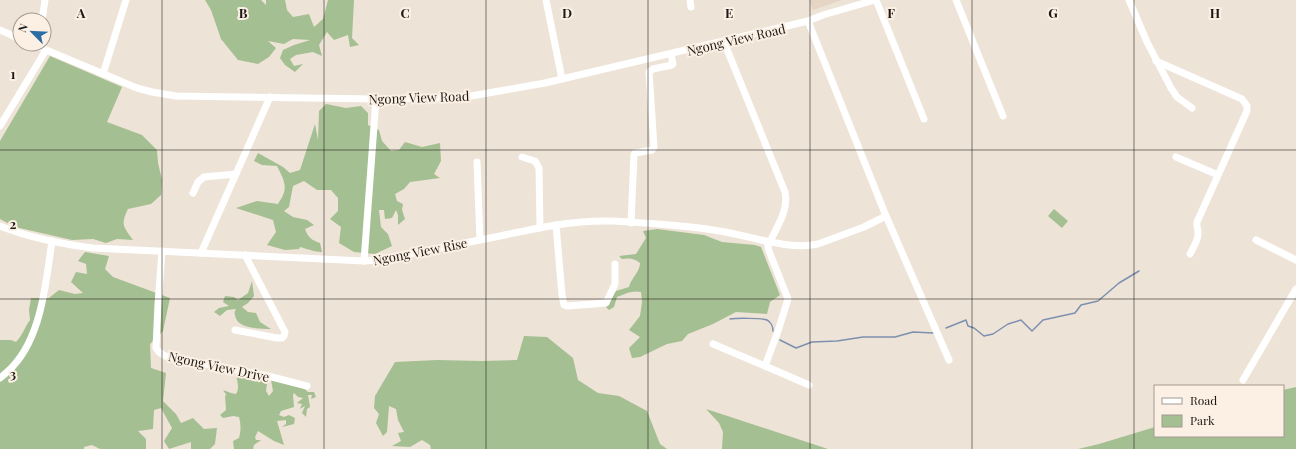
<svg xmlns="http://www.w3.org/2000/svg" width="1296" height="449" font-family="'Playfair Display',serif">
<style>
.built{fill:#e6d5c4}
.green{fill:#a4bf91}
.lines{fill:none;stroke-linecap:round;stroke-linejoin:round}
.stream{stroke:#7d90af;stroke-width:1.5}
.minor{stroke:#fff;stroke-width:7}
.grid{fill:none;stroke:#1c1814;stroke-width:1;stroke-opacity:0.55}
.labels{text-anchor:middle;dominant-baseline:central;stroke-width:4;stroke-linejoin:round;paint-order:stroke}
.street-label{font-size:13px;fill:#1c1814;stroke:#fcf0e4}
.grid-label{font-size:13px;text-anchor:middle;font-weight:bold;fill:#1c1814;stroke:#fcf0e4;stroke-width:4;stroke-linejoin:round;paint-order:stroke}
</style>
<rect width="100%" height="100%" fill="#eee3d7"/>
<!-- built -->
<path class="built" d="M809,0H842L813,10Z"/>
<!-- green -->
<g class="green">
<path d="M205,0H261L266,5V0H285L287,10L293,17L309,14L314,27L323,19L328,0H354L352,38L359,45L350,47L348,35L334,40L327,32L319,45L322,56L313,52L296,55L290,59L294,66L303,64L295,72L285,65L280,58L283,50L294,45L310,40L293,39L284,44L268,41L276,48L269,57L258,64L238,60L221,39L211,10Z"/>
<path d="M50,56L122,87L107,122L142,135L157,150L158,163L162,180L161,195L151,204L128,209C120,225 124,227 133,240L117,239L106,243L93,239L72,240L15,227L0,219V141Z"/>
<path d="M326,104L346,108L361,106L368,113V125L379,130L382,141L391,151L399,150L405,142L422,147L440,143L441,161L434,174L440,178L410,182L404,189L395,194L397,201L403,204L402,210L405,219L398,225V215L396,210L392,218L385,219L384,210H379L381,227L388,234L392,246L375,254L354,252L339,243L341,227L330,219L338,211V198L331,190H317L304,181L293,186L289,207L284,211L293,217L307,220L314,225L305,229C308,238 312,240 320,243L322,252C314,252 308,249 300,247L299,249L285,250L267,245L276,232L273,220L236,208L257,201L278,204C289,188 285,182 277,166L262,165L254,161L258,153L283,167L290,173L300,170L315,124L318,140L319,111Z"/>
<path d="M1054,209L1068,221L1062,228L1048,216Z"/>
<path d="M657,229L704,235L722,242L755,245L761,247L780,295L770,302L767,314L736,312L713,324L688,334L682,341L667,344L640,357L632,358L629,348L640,337L629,330L640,316L642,302L641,292C632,290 625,294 617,297L614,307L609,310L606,307L616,291L629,287C631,278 640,272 640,263C633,258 630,258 622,259L619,256L636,254L646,238L643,231Z"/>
<path d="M85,252L109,256L105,269L113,277L170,298L163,331L150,344L151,368L166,373L163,401L176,414L181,423L193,418L204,429L217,428L215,444L210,449H191V442L169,449L164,441L172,428L161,408L154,410L153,429L138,431L146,439V449H100L92,445L84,447V449H0V340H11L16,342C23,335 24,328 30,320L29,310L31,298H49L59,290L75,294L83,293L71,282L76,272L87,274L86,264L78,261Z"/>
<path d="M252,281L254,296L248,303L242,307L248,312L256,313L260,322L271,329C261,328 237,330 235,315C234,313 235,311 236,309L227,310L220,316L214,312L219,308L229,306L223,302L225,296L234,297L238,300L248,293Z"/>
<path d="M524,336L547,337L573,358L578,380L598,393L619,396L647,411L660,444L667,449H431L430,445L422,440L410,447L392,446L401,441L398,433L404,432L398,420L396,409L389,406L387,432L383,436L376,423L379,414L374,408L375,396L395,362L437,360L482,361L517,360Z"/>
<path d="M237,372L248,378L262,379L267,384L266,391L269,396L273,391L271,380C283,384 300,383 308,392H314L316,397L311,399L312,395H308L310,407L307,409L306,417L302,413L305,406L300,409L302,404L297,403L303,398L298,397L294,393L293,395L294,407L281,411L279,415L284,417L289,415L295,418L294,424L282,427L286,424V420L277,421L284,445L274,441L258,431L255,437L256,440H261L254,445L253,449H234L233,441L239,438C241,430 241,425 239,417L233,416L223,418L220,415L226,410L225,395L227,396L223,390L231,393L236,394C241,386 235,380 237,372Z"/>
<path d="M1296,387V449H1078L1099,444L1155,427V436H1283V390Z"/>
<path d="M706,409L828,449H722L723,432L719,423Z"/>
</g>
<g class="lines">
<!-- stream -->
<g class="stream">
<path d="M730,319C736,318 761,318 767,320C771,322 773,327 773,331"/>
<path d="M946,328L966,320L968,326L974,328L984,336L993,334L1008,324L1021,320L1032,331L1043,320L1075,313L1081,305L1098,301L1119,283L1139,271"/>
<path d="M780,340L796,348L812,342L837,341L863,337H895L913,332L933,333"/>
</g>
<!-- minor -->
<g class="minor">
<path d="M546,0L562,79"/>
<path d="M690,0L691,7"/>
<path d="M876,0L924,119"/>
<path d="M956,0L1003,116"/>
<path d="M1129,0L1147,42L1171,88L1177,97L1192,108"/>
<path d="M42,20L45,0"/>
<path d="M0,30L20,39"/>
<path d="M724,42L785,192C789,210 777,226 770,242"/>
<path d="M32,44L137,88L152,92L176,96L376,99L445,98L471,96L545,83L808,21L823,15L875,0"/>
<path d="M1156,61L1242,99L1247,106V111L1197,222C1196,226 1198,227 1198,232C1199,239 1193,248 1190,254"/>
<path d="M103,74L126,0"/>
<path d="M0,126L46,50"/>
<path d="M522,157L535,161L539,168L540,228"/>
<path d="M1176,157L1218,175"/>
<path d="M477,162L480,240"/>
<path d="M193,193L198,182L204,177L236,174"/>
<path d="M886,216L949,360"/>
<path d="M631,223L634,155L635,153L652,150L654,147L649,72L653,69L672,65L673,64L671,54"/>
<path d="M556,225L562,295L564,305L568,306L606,303L615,284V264"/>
<path d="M0,226C30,238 61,244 93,248L364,261L379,260C419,252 460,244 500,236C537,228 573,220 611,221C647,223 684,225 719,231C748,235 789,251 818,244L864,227L886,216L808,21"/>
<path d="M1256,240L1296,260"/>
<path d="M162,251L158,304L156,348L159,352L165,356L268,376L307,386"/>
<path d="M201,253L270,97"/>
<path d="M364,261L376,99"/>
<path d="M235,330L277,338H282L284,336L285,332L245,255"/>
<path d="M713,344L765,366L778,331L788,299L769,251L767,242"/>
<path d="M765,366L809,385"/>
<path d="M0,378C5,374 10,370 14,365C42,334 46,281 52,241"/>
<path d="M1243,380L1296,289"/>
</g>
</g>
<!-- grid -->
<path class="grid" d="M162,0V449M324,0V449M486,0V449M648,0V449M810,0V449M972,0V449M1134,0V449M0,150H1296M0,299H1296"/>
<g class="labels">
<!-- street labels -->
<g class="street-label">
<text transform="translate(736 39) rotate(-13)">Ngong View Road</text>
<text transform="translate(419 97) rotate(-2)">Ngong View Road</text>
<text transform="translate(420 251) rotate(-11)">Ngong View Rise</text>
<text transform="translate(219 366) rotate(12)">Ngong View Drive</text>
</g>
</g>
<g class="grid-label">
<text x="81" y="18">A</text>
<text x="243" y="18">B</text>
<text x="405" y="18">C</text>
<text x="567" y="18">D</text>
<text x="729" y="18">E</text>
<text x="891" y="18">F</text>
<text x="1053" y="18">G</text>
<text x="1215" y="18">H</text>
<text x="13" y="79">1</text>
<text x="13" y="229">2</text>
<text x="13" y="379">3</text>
</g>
<!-- legend -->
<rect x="1154" y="385" width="130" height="52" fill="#fcf0e4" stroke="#a29a91"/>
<rect x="1162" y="398" width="20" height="6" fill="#ffffff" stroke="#a29a91"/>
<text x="1190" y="405" font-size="12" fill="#1c1814">Road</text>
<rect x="1162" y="415" width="20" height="12" fill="#a4bf91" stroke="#a29a91"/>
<text x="1190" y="425" font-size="12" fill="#1c1814">Park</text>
<!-- north arrow -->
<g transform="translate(32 32) rotate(294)"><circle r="19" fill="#fcf0e4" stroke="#a29a91"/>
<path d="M0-3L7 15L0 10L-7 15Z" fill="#2c6ea4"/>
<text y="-6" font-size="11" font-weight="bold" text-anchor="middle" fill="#1c1814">N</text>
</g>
</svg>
